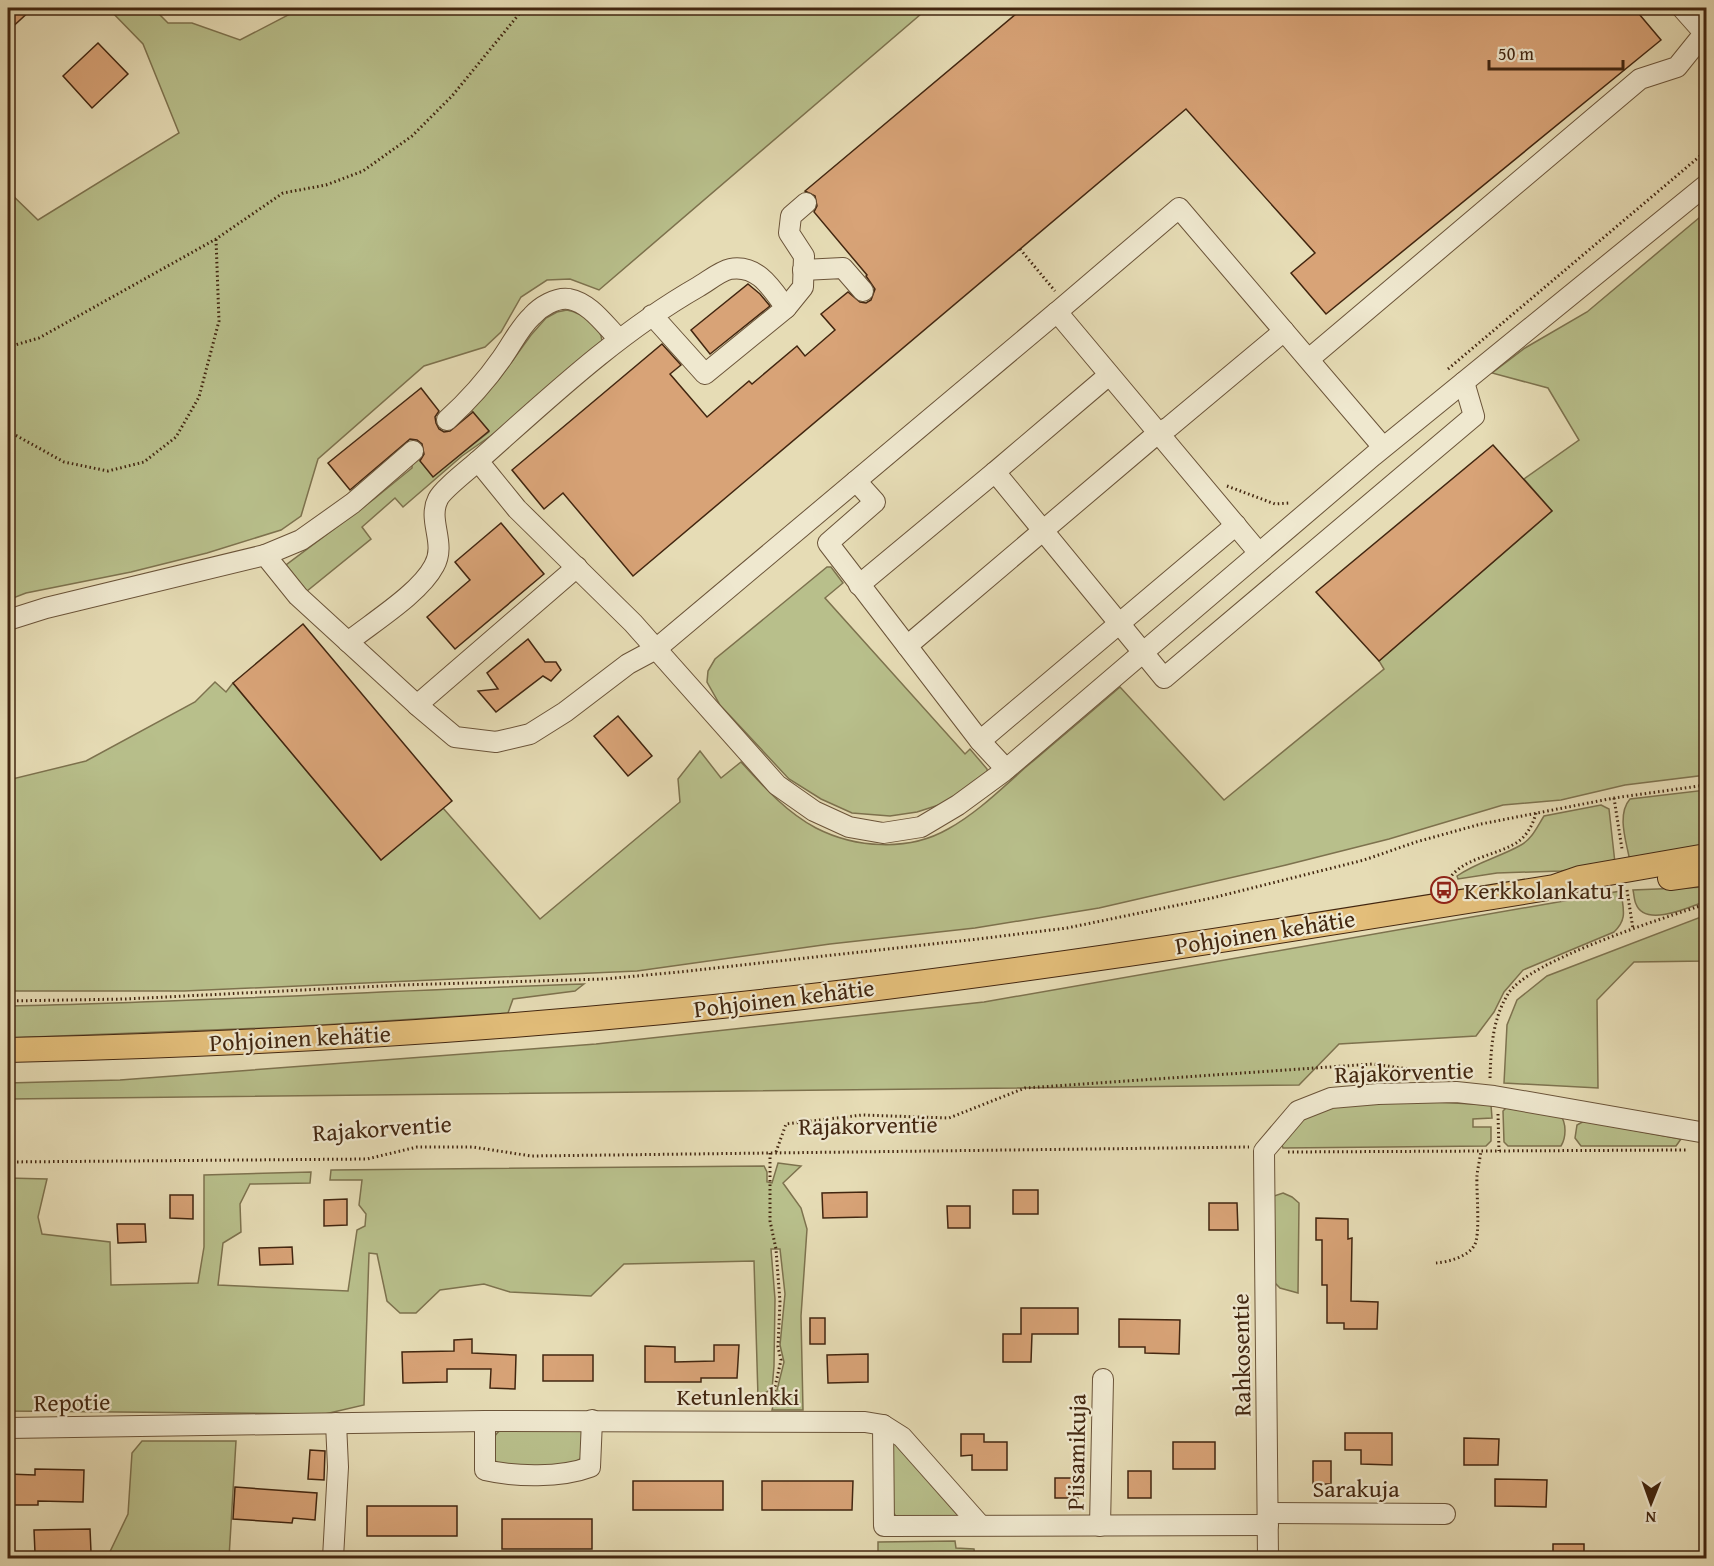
<svg xmlns="http://www.w3.org/2000/svg" width="1714" height="1566" font-family="'Gentium Book Plus',serif">
<style>
.green{fill:#b8bf8b;stroke:#7d724e;stroke-width:1.5}
.building{fill:#d8a377;stroke:#422610;stroke-width:1.5}
.lines{fill:none;stroke-linecap:round;stroke-linejoin:round}
.minor-casing{stroke:#6b5439;stroke-width:22}
.major-casing{stroke:#422610;stroke-width:26}
.path{stroke:#422610;stroke-width:3;stroke-dasharray:1.5 3;stroke-linecap:butt}
.minor{stroke:#efe8cf;stroke-width:20}
.major{stroke:#e3be7a;stroke-width:24}
.labels{text-anchor:middle;dominant-baseline:central;stroke-width:4.5;stroke-linejoin:round;paint-order:stroke}
.poi-label{font-size:24px;fill:#422610;stroke:#efe8cf;text-anchor:start}
.street-label{font-size:24px;fill:#422610;stroke:#efe8cf}
</style>
<rect width="100%" height="100%" fill="#e6dcb5"/>
<filter id="stains"><feTurbulence type="fractalNoise" baseFrequency=".00333" numOctaves="4"/><feColorMatrix values="0 0 0 0 .2 0 0 0 0 .09 0 0 0 0 .02 0 0 0 .5 -.17"/></filter>
<radialGradient id="worn" r=".72"><stop offset=".6" stop-color="#630" stop-opacity="0"/><stop offset="1" stop-color="#630" stop-opacity=".3"/></radialGradient>
<!-- green -->
<g class="green">
<path d="M108,8H153L168,23H192L240,40L294,12L297,8H928L599,290L570,279L547,280L521,297L501,332L485,347L424,366L318,459L301,516L281,530L207,553L131,572L26,593L8,600V191L38,220L179,133L143,44Z"/>
<path d="M1706,212V775L1625,785L1561,800L1503,805L1389,839L1286,865L1099,908L975,928L830,944L637,971L184,991H8V780L86,761L195,702L215,682L226,692L233,683L381,860L443,808L540,919L680,802L678,779L700,751L721,778L741,762C763,786 786,812 816,828C855,848 908,852 948,829C977,813 1001,789 1026,767C1058,740 1089,714 1120,687L1224,800L1384,669L1379,661L1552,511L1524,479L1579,440L1548,388L1492,373L1525,348L1587,312Z"/>
<path d="M567,310C581,313 601,325 602,341L499,430L462,456L403,507L395,498L362,527L371,539L307,591L305,589L286,565L374,499L412,468V461L417,457L433,476L489,432L471,410L499,379L531,335L546,318L557,312Z"/>
<path d="M827,567H831L843,583L825,598L965,754L970,749L987,769L988,776L945,803L917,812L890,816L852,813L821,799L789,779L720,705L707,682L708,671L715,659Z"/>
<path d="M1706,790V847L1630,862C1627,843 1616,815 1630,799Z"/>
<path d="M1601,805L1609,809L1615,863L1561,871L1497,873L1458,879L1457,876C1477,862 1500,857 1521,845C1532,839 1537,827 1544,816Z"/>
<path d="M1706,887V901C1690,907 1645,928 1636,904C1634,900 1634,894 1633,890Z"/>
<path d="M1621,891C1623,909 1628,919 1614,932L1523,970L1504,992L1494,1012L1476,1036L1339,1044L1299,1085L8,1099V1083L120,1080L596,1044L984,1002Z"/>
<path d="M1706,915V961L1634,962L1597,1000L1598,1088L1504,1083L1507,1025L1517,1000L1547,976Z"/>
<path d="M584,984L575,991L513,999L508,1013L291,1027L8,1038V1006C200,1002 392,990 584,984Z"/>
<path d="M1435,1102L1491,1105L1492,1118L1473,1119V1127H1491V1141L1486,1146L1283,1148L1282,1145C1286,1139 1290,1131 1296,1126C1328,1095 1393,1103 1435,1102Z"/>
<path d="M1507,1107L1560,1115C1567,1123 1566,1138 1561,1146H1508L1504,1142L1503,1111Z"/>
<path d="M1584,1121L1681,1139L1676,1146H1581L1575,1138L1577,1125Z"/>
<path d="M778,1163L801,1166L783,1183L801,1208L807,1229L801,1316L803,1410H772L784,1362L780,1345L785,1294L780,1249H771L775,1299L774,1366L772,1389L758,1397L754,1261L624,1264L591,1296L510,1292L484,1284L440,1290L416,1313H400L387,1301L377,1254L369,1253L364,1405L325,1414L8,1411V1178L47,1179L38,1217L42,1234L110,1242L111,1285L198,1283L204,1247V1175L311,1172L310,1183L250,1184L240,1204L241,1232L223,1243L218,1285L348,1291L357,1230L365,1226L366,1214L359,1205L362,1180H330L331,1170L764,1166L767,1172V1182L772,1183Z"/>
<path d="M1283,1193L1292,1197L1299,1203L1298,1293L1280,1288L1275,1283L1274,1196Z"/>
<path d="M504,1428H577L582,1431L583,1454L580,1459L569,1466H502L493,1459C493,1445 490,1435 504,1428Z"/>
<path d="M142,1441H236L229,1558H107L128,1514L132,1453Z"/>
<path d="M893,1442L962,1516L897,1518L891,1509V1444Z"/>
<path d="M955,1541L956,1548L974,1549L975,1558H878V1542Z"/>
</g>
<!-- building -->
<g class="building">
<path d="M8,8H33L8,31Z"/>
<path d="M1023,8H1634L1661,40L1326,314L1291,273L1315,253L1186,109L633,576L563,493L544,509L512,470L662,344L681,365L670,374L707,417L749,381L752,384L797,346L805,356L835,330L821,314L848,292L860,302L866,303L871,300L875,289L866,276L867,275L814,212L817,206L815,196L805,191Z"/>
<path d="M98,43L128,74L92,108L63,76Z"/>
<path d="M748,284L760,294L770,306L710,354L691,330Z"/>
<path d="M421,388L439,411L435,417L436,423L439,429L444,432L450,431L473,412L489,431L433,477L420,461L424,454L422,444L417,440L410,439L350,490L328,463Z"/>
<path d="M1493,445L1552,511L1379,661L1316,592Z"/>
<path d="M501,523L544,574L455,649L427,617L470,580L455,562Z"/>
<path d="M303,624L452,801L381,860L233,683Z"/>
<path d="M528,639L545,662H556L561,670L551,681L543,676L496,712L478,691L498,689L487,673Z"/>
<path d="M618,716L652,756L628,776L594,736Z"/>
<rect x="1013" y="1190" width="25" height="24"/>
<path d="M867,1192V1217L823,1218L822,1193Z"/>
<path d="M170,1195H193V1219L170,1218Z"/>
<path d="M347,1199V1225L324,1226V1200Z"/>
<path d="M1209,1203H1237L1238,1230H1209Z"/>
<path d="M947,1206H970V1228H948Z"/>
<path d="M1316,1218L1348,1219V1239L1352,1238L1351,1301L1378,1302L1377,1329H1344V1323H1327V1285H1322V1240H1316Z"/>
<path d="M117,1224H145L146,1242L118,1243Z"/>
<path d="M292,1247L293,1264L260,1265L259,1248Z"/>
<path d="M1021,1308H1078V1334H1032L1031,1362H1003V1334H1021Z"/>
<rect x="810" y="1318" width="15" height="26"/>
<path d="M1119,1319L1180,1320L1179,1354L1145,1353V1347H1119Z"/>
<path d="M472,1339V1353L516,1355L515,1389L490,1388L491,1369H447V1382L403,1383L402,1352L454,1351V1340Z"/>
<path d="M714,1345H739L737,1378H701V1382H645V1346L675,1347V1362L714,1361Z"/>
<path d="M868,1354V1382L828,1383L827,1355Z"/>
<rect x="543" y="1355" width="50" height="26"/>
<path d="M1345,1433H1392V1465L1361,1464V1450H1345Z"/>
<path d="M961,1434H984V1442H1007V1470H972V1455L961,1456Z"/>
<path d="M1464,1438L1499,1439L1498,1465H1464Z"/>
<rect x="1173" y="1442" width="42" height="27"/>
<path d="M310,1450L325,1451L324,1480L308,1479Z"/>
<rect x="1313" y="1461" width="18" height="23"/>
<path d="M35,1469L84,1470L83,1502L38,1501V1505H8V1474L35,1475Z"/>
<rect x="1128" y="1471" width="23" height="27"/>
<rect x="1055" y="1478" width="23" height="20"/>
<path d="M1495,1479L1547,1480L1546,1507L1495,1506Z"/>
<rect x="633" y="1481" width="90" height="29"/>
<path d="M762,1481H853L852,1510H762Z"/>
<path d="M235,1487L317,1493L315,1520L293,1518L292,1523L233,1519Z"/>
<rect x="367" y="1506" width="90" height="30"/>
<rect x="502" y="1519" width="90" height="30"/>
<path d="M90,1529L91,1552L35,1553L34,1530Z"/>
<rect x="1553" y="1544" width="31" height="14"/>
</g>
<g class="lines">
<defs>
<g id="minor">
<path d="M1682,8L1706,35"/>
<path d="M803,270L843,268L863,291"/>
<path d="M786,308L803,287L804,256L789,233L791,216L806,203"/>
<path d="M1057,312L1179,208L1383,447"/>
<path d="M652,315L705,374L786,308C772,289 758,264 730,269C720,271 707,282 698,287C616,334 548,399 478,461L517,509L633,623L777,785L814,811L849,827L883,833L921,827L958,805L1003,772L1373,456L1706,185"/>
<path d="M1309,359L1640,79L1677,67L1706,31"/>
<path d="M447,420C468,401 486,381 502,358C512,344 520,327 532,316C540,307 556,297 569,299C590,303 604,324 619,339"/>
<path d="M995,472L1109,375"/>
<path d="M856,481L875,502L828,543L980,741L1236,525"/>
<path d="M265,555L301,540L353,503L413,451"/>
<path d="M859,585L995,472L1164,678L1474,416L1464,382"/>
<path d="M8,620L46,608L265,555L298,596L417,705L455,737L496,742L530,734L565,712L628,664L656,649L1057,312L1259,553"/>
<path d="M348,642C373,622 420,593 434,566C447,543 427,521 438,499C442,490 469,469 478,461"/>
<path d="M907,646L1158,433L1169,427L1284,331"/>
<path d="M417,705L577,567"/>
<path d="M980,741L1006,769"/>
<path d="M485,1421V1470C515,1477 561,1478 590,1467L592,1420"/>
<path d="M883,1425L884,1526L1268,1525"/>
<path d="M8,1428L485,1421L865,1422L883,1425L902,1437L980,1525"/>
<path d="M1268,1513L1445,1514"/>
<path d="M1100,1526L1103,1379"/>
<path d="M333,1558L338,1467L336,1423"/>
<path d="M1268,1558L1264,1151L1298,1111L1331,1098L1378,1094L1456,1092L1494,1096L1706,1133"/>
</g>
<g id="major">
<path d="M1670,878L1706,873"/>
<path d="M8,1050C226,1045 445,1033 663,1012C962,983 1258,935 1554,887L1580,878L1706,856"/>
</g>
</defs>
<!-- minor casing -->
<use href="#minor" class="minor-casing"/>
<!-- major casing -->
<use href="#major" class="major-casing"/>
<!-- path -->
<g class="path">
<path d="M1020,249L1055,291"/>
<path d="M8,347L39,338L216,239L283,193L326,185L363,171L412,136L452,96L524,8"/>
<path d="M1448,369L1706,151"/>
<path d="M8,431L64,462L108,471L144,462L176,437L199,397L219,321L216,239"/>
<path d="M1227,486L1275,504L1289,503"/>
<path d="M1614,798L1622,849"/>
<path d="M1447,883C1459,857 1499,856 1519,841C1528,834 1533,824 1536,813"/>
<path d="M1627,890L1633,929"/>
<path d="M8,1001L126,999L401,985L604,979L679,972L978,939L1067,928L1212,898L1364,860L1416,842L1481,824L1614,798L1706,785"/>
<path d="M1490,1078C1491,1049 1492,1020 1508,994C1529,960 1664,918 1706,904"/>
<path d="M1498,1114L1499,1151"/>
<path d="M776,1152L786,1124L862,1115L949,1118L1025,1088L1373,1064L1437,1073"/>
<path d="M1288,1152L1686,1150"/>
<path d="M770,1153V1221L776,1249L780,1302L778,1347L781,1360L771,1405"/>
<path d="M8,1162L367,1159L417,1147H473L531,1156L1249,1147"/>
<path d="M1436,1263C1448,1262 1467,1257 1474,1246C1481,1236 1476,1190 1477,1175C1478,1167 1480,1159 1481,1151"/>
</g>
<!-- minor -->
<use href="#minor" class="minor"/>
<!-- major -->
<use href="#major" class="major"/>
</g>
<!-- icons -->
<defs>
<symbol id="bus-ring" viewBox="-11 -11 22 22"><circle r="9.5" fill="#efe8cf" stroke="#8f2418" stroke-width="1.5"/><path d="M-5-6H5V4H4V6H2V4H-2V6H-4V4H-5ZM-3.5-4V0h7V-4ZM-3.5 1.2v1.5H-2V1.2ZM2 1.2v1.5H3.5V1.2Z" fill="#8f2418"/></symbol>
</defs>
<g fill-rule="evenodd">
<use href="#bus-ring" x="1429" y="875" width="30" height="30"/>
</g>
<g class="labels">
<!-- poi labels -->
<g class="poi-label">
<text x="1464" y="890">Kerkkolankatu I</text>
</g>
<!-- street labels -->
<g class="street-label">
<text transform="translate(1265 932) rotate(-9)">Pohjoinen kehätie</text>
<text transform="translate(784 998) rotate(-7)">Pohjoinen kehätie</text>
<text transform="translate(300 1038) rotate(-3)">Pohjoinen kehätie</text>
<text transform="translate(1404 1072) rotate(-2)">Rajakorventie</text>
<text transform="translate(868 1125) rotate(-1)">Rajakorventie</text>
<text transform="translate(382 1128) rotate(-4)">Rajakorventie</text>
<text transform="translate(1241 1355) rotate(-91)">Rahkosentie</text>
<text x="738" y="1396">Ketunlenkki</text>
<text transform="translate(72 1402) rotate(-1)">Repotie</text>
<text transform="translate(1076 1452) rotate(-89)">Piisamikuja</text>
<text x="1356" y="1488">Sarakuja</text>
</g>
</g>
<!-- margin -->
<rect width="1714" height="1566" fill="none" stroke="#e6dcb5" stroke-width="30"/>
<rect x="9" y="9" width="1696" height="1548" fill="none" stroke="#422610" stroke-width="3"/>
<rect x="15" y="15" width="1684" height="1536" fill="none" stroke="#422610" stroke-width="1.5"/>
<!-- north arrow -->
<g transform="translate(1651 1503) rotate(181)" stroke="#efe8cf" stroke-width="4.5" paint-order="stroke">
<path d="M0-4.5L10 22L0 15L-10 22Z" fill="#422610"/>
<text y="-9" font-size="16" font-weight="bold" text-anchor="middle" fill="#422610">N</text>
</g>
<!-- scale -->
<path d="M1489 60v9h134v-9" fill="none" stroke="#422610" stroke-width="3"/>
<text x="1498" y="60" font-size="18" fill="#422610" stroke="#efe8cf" stroke-width="4.5" paint-order="stroke">50 m</text>
<rect width="100%" height="100%" filter="url(#stains)"/>
<rect width="100%" height="100%" fill="url(#worn)"/>
</svg>
